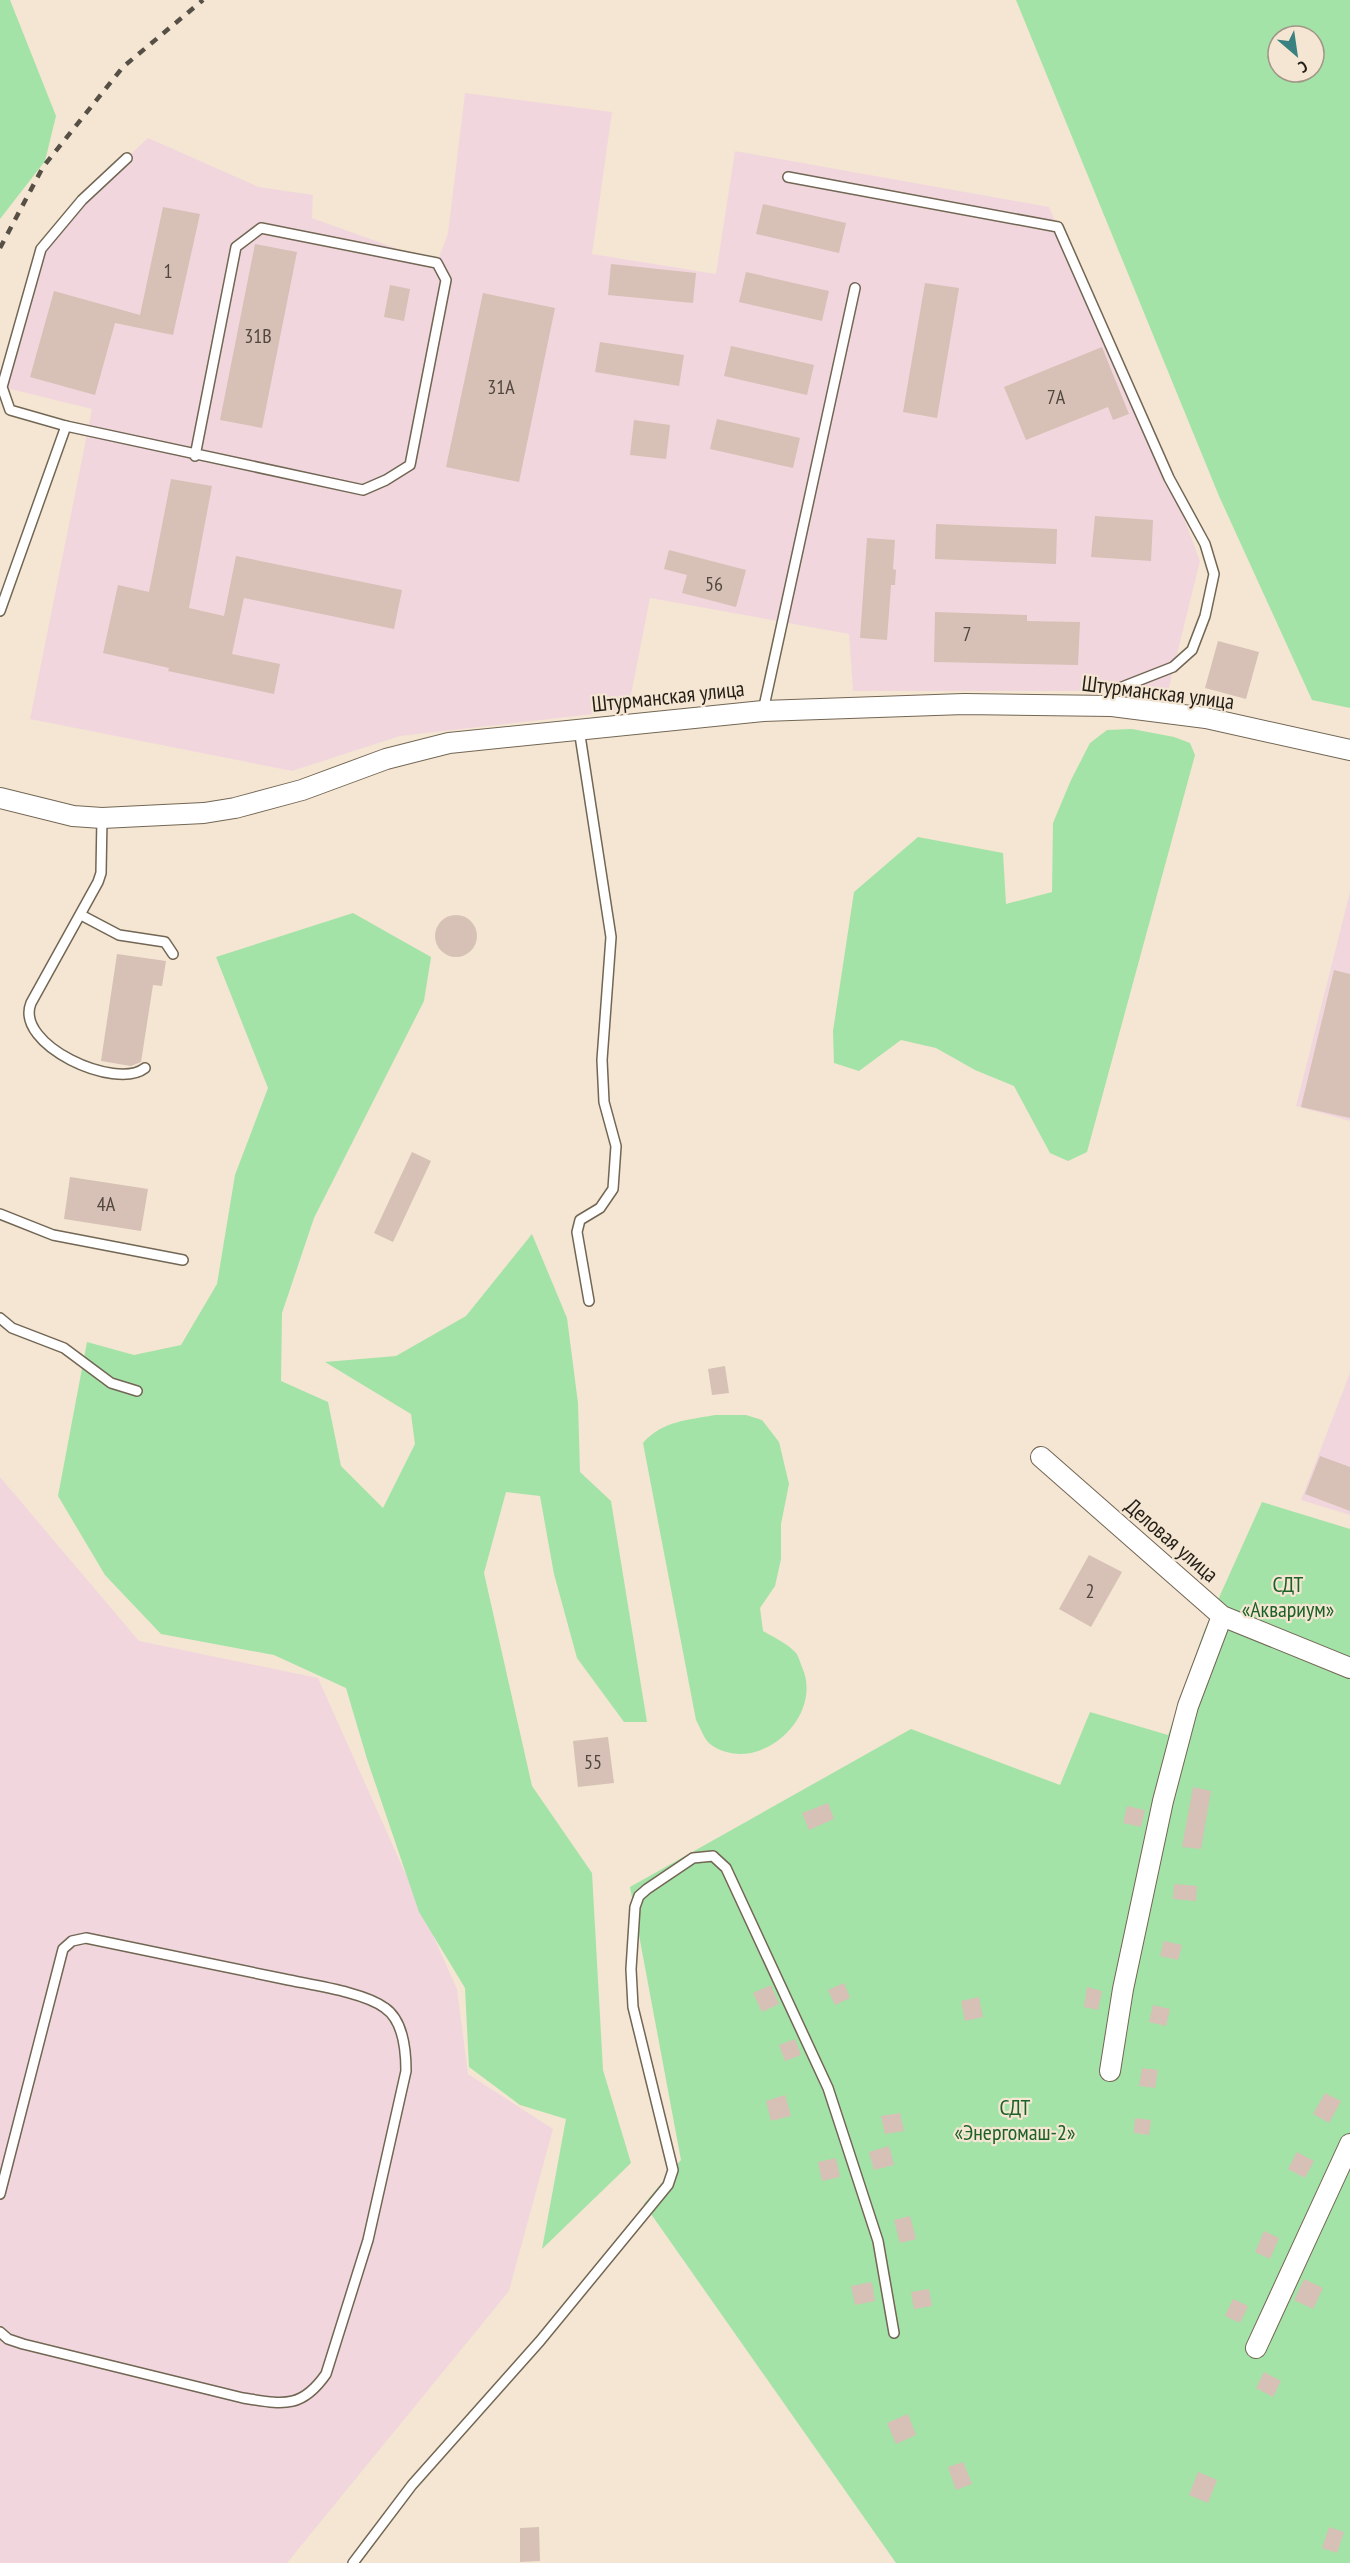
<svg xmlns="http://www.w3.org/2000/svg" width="1350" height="2563" font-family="'PT Sans Narrow',sans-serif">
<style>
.industrial{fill:#f1d7dd}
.green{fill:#a3e3a7;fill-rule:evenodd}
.building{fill:#d7c0b5}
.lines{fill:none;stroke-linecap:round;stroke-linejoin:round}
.lane-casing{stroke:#726654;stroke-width:12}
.street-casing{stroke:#726654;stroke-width:22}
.lane{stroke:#fff;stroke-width:9}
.street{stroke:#fff;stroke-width:20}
.rail{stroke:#564f45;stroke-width:4.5;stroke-dasharray:8 8;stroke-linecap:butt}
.labels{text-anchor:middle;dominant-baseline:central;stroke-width:4.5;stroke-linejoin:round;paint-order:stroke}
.number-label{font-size:20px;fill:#51473f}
.street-label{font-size:22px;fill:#241f18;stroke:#f4e6d2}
.park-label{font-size:22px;fill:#1c6127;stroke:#f4e6d2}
</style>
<rect width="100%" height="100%" fill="#f4e6d2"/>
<!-- industrial -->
<g class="industrial">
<path d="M465,93L612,112L592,254L716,274L735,151L1049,207L1169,478L1200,561L1168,691H853L849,634L650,598L628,710L400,736L292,771L30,719L92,409L2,387L41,249L69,211L148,138L259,187L313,195L312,218L437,263L448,233Z"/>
<path d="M1350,892V1121L1296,1106Z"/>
<path d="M1350,1373V1515L1301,1500Z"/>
<path d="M0,1477L139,1641L318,1678L457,1989L468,2074L553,2129L509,2291L287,2563H0Z"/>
</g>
<!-- green -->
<g class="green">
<path d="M0,0H10L56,116L45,161L0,219Z"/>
<path d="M1016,0H1350V708L1312,700L1219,496ZM1278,36H1314V72H1278Z"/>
<path d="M1132,729L1174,737L1190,743L1195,755L1087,1152L1068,1161L1050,1153L1014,1086L975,1070L936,1048L901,1040L859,1071L834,1063L833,1031L854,892L918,837L1003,853L1006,904L1052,892L1053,823L1071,780L1090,743L1107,730Z"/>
<path d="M353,913L431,957L424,1001L314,1218L282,1313L281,1381L328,1402L341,1466L383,1508L415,1444L411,1414L325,1362L396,1356L466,1316L532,1234L567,1318L578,1403L580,1472L611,1501L647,1722H624L577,1658L554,1574L540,1496L506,1492L484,1573L532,1786L592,1873L603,2070L631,2163L542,2249L566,2119L520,2105L469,2067L465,1988L419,1912L367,1759L346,1688L274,1655L161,1634L105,1575L58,1496L87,1342L134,1355L181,1345L217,1284L235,1175L268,1088L216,957Z"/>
<path d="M715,1415H746L762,1420L779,1442L789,1484L781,1524V1559L775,1586L760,1608L763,1631C773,1637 786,1643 794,1651C798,1654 800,1662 802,1667C825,1718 756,1778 710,1744C704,1739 700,1727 696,1720L643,1443C662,1421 688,1420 715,1415Z"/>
<path d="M1262,1502L1350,1529V2563H896L644,2204L681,2160L630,1887L911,1729L1060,1785L1090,1712L1168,1735L1204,1631Z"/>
</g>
<!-- building -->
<g class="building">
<path d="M763,204L846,223L839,253L756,234Z"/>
<path d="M163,207L200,214L173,335L115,323L95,395L30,377L54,291L140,315Z"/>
<path d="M255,244L297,252L262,428L220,420Z"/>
<path d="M611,264L696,273L693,303L608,295Z"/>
<path d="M746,272L829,291L822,321L739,302Z"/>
<path d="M925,283L959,288L937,418L903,412Z"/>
<path d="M390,285L410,289L404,321L384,317Z"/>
<path d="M483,293L555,308L519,482L446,467Z"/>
<path d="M600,342L684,355L679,386L595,372Z"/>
<path d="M731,346L814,365L807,395L724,376Z"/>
<path d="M1102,347L1129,414L1113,420L1108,407L1026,440L1004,387Z"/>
<path d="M717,419L800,438L793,468L710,449Z"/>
<path d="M634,420L670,425L666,459L630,455Z"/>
<path d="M171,479L212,486L189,608L224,616L236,556L402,590L394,629L244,598L232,654L280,664L274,694L168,671L169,668L103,653L118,585L149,592Z"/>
<path d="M1095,516L1153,520L1151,561L1091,557Z"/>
<path d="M936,524L1057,529L1056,564L935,559Z"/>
<path d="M867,538L895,540L893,569L896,570L895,585H891L887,640L860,638Z"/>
<path d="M669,550L746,570L736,607L682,593L687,575L664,569Z"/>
<path d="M935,612L1027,615V621L1080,622L1078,665L934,662Z"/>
<path d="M1218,641L1259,652L1246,699L1205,688Z"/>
<circle cx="456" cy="936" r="21"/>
<path d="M117,954L166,961L162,986L153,985L141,1062L131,1066L101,1061Z"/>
<path d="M1334,970L1350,974V1118L1301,1107Z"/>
<path d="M412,1152L431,1161L393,1242L374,1233Z"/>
<path d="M70,1177L148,1189L141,1231L64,1219Z"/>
<path d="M725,1366L729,1393L712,1395L708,1369Z"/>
<path d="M1320,1456L1350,1467V1511L1305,1494Z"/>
<path d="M1089,1555L1122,1572L1091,1627L1059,1609Z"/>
<path d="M608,1737L614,1783L578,1787L573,1741Z"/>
<path d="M1193,1787L1211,1791L1201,1849L1182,1847Z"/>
<path d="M828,1803L834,1819L809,1830L802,1813Z"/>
<path d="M1127,1806L1145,1810L1141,1827L1123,1823Z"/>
<path d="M1174,1884L1197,1886L1196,1901L1173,1899Z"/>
<path d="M1164,1941L1182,1945L1178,1960L1160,1956Z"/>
<path d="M844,1983L850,1998L835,2005L828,1990Z"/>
<path d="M771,1985L779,2004L762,2012L753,1993Z"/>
<path d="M1087,1987L1102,1991L1098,2010L1084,2007Z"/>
<path d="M979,1997L983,2017L965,2021L961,2001Z"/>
<path d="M1153,2005L1170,2009L1166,2026L1149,2022Z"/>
<path d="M795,2039L801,2055L785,2061L779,2045Z"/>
<path d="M1142,2068L1158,2070L1155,2088L1139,2086Z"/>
<path d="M1325,2093L1341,2101L1329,2123L1313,2114Z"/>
<path d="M785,2095L791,2116L771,2121L766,2101Z"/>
<path d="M900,2113L904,2131L885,2134L881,2116Z"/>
<path d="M1135,2118L1151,2120L1149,2135L1134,2133Z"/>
<path d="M889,2146L894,2165L874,2170L869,2152Z"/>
<path d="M1297,2152L1314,2161L1305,2178L1288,2169Z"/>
<path d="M836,2158L840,2177L822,2181L818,2162Z"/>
<path d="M910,2216L916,2239L900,2243L894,2220Z"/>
<path d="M1264,2231L1279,2238L1270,2259L1255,2252Z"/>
<path d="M1304,2279L1323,2288L1313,2309L1294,2300Z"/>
<path d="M872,2282L875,2301L855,2305L851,2286Z"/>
<path d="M929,2289L932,2306L914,2309L911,2292Z"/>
<path d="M1233,2299L1248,2306L1240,2323L1225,2316Z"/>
<path d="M1264,2372L1281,2381L1273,2397L1256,2388Z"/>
<path d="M908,2414L916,2435L896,2444L887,2423Z"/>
<path d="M963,2462L972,2484L956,2490L948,2467Z"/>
<path d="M1198,2472L1217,2480L1208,2503L1189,2495Z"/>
<path d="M539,2527L540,2561L520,2562V2528Z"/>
<path d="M1329,2527L1344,2532L1337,2553L1322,2548Z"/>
</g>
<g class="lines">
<defs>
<g id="lane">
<path d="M788,177L1058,227L1169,478L1205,544L1214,574L1205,616L1192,650L1173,667L1117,689L1113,694L1112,706"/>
<path d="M66,426L10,410L2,387L41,249L82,200L127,158"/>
<path d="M0,611L66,426L363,490L386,480L410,465L446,280L437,263L261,228L236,247L195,456"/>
<path d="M763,711L855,288"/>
<path d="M579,729L611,937L602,1060L604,1102L616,1146L613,1189L600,1208L580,1220L577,1232L589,1301"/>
<path d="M102,818L101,873L98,882L31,1003C14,1045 116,1091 145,1068"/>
<path d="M81,915L119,935L165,942L173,954"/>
<path d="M0,1214L53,1235L183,1260"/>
<path d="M0,1318L12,1328L64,1348L111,1383L137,1391"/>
<path d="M0,2194L63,1949L72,1941L86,1938C152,1952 218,1965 284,1979C311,1985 364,1992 385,2008C404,2021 406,2051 406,2071L368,2240L326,2374C301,2410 282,2404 243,2398L23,2344L8,2339L0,2332"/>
<path d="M353,2563L412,2485L540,2341L668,2185L673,2170L633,2007L631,1969L635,1907L639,1896L647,1889L693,1858L713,1856L726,1868L828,2088L878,2241L894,2333"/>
</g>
<g id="street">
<path d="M0,798L73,816L102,818L204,813L235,808L302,790L386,759L449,743L763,711L964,704L1112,706L1206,718L1350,750"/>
<path d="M1041,1457L1222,1616L1350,1668"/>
<path d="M1110,2071L1123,1989L1163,1801L1188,1706L1222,1616"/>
<path d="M1256,2348L1350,2144"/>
</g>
</defs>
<!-- lane casing -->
<use href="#lane" class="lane-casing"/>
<!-- street casing -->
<use href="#street" class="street-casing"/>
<!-- lane -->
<use href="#lane" class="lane"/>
<!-- street -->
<use href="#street" class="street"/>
<!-- rail -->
<path class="rail" d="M0,248L43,167L123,67L203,0"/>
</g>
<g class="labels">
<!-- number labels -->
<g class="number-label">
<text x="168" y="271">1</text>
<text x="258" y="336">31В</text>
<text x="501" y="387">31А</text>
<text x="1056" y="397">7А</text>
<text x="714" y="584">56</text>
<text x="967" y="634">7</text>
<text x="106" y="1204">4А</text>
<text x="1090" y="1591">2</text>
<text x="593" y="1762">55</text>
</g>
<!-- street labels -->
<g class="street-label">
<text transform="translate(1158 692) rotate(7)">Штурманская улица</text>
<text transform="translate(668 696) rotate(-6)">Штурманская улица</text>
<text transform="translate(1172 1540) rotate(41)">Деловая улица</text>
</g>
<!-- park labels -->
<g class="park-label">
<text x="1288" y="1584">СДТ<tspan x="1288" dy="25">«Аквариум»</tspan></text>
<text x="1015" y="2107">СДТ<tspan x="1015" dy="25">«Энергомаш-2»</tspan></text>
</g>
</g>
<!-- north arrow -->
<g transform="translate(1296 54) rotate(151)"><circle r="28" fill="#f4e6d2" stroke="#a19688" stroke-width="1.5"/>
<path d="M0-4.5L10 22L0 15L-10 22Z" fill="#3a8281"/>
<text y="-9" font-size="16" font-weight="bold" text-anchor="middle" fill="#241f18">С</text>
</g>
</svg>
